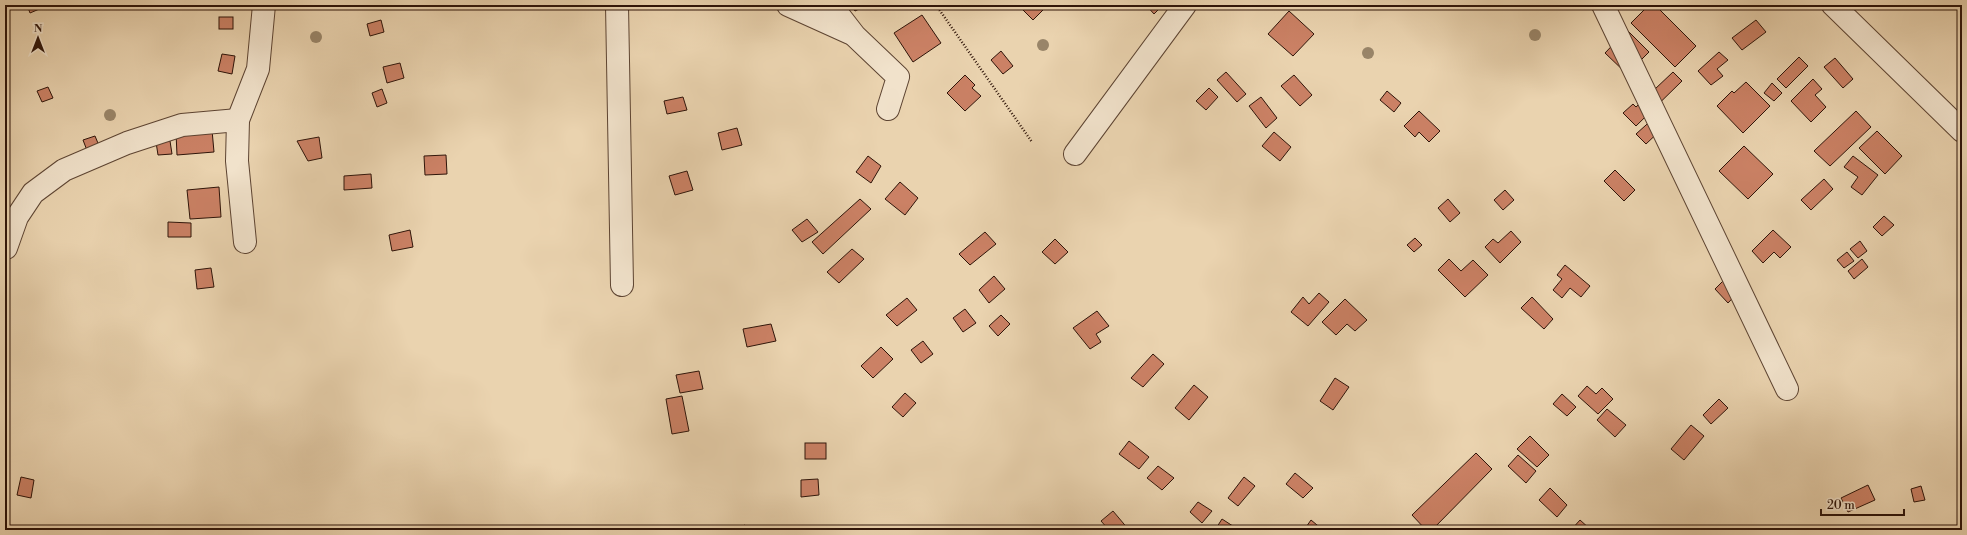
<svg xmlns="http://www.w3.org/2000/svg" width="1967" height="535" font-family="'Libre Bodoni',serif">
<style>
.building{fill:#cb8165;stroke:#2e1409}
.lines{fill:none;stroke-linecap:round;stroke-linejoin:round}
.minor-casing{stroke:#5d4432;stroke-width:24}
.path{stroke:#2e1409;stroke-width:2.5;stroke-dasharray:1 2;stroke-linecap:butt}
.minor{stroke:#f1e2cb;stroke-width:22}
.tree{fill:#998569}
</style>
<rect width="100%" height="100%" fill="#ead3af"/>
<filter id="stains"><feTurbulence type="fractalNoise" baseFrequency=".005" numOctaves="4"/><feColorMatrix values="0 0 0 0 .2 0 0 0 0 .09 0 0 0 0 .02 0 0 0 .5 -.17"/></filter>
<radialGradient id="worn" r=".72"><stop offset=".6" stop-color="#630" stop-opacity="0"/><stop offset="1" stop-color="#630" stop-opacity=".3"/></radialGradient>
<!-- building -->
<g class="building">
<path d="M27,5H44V7L30,13Z"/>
<path d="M851,5H867L855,11Z"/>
<path d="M1024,5H1038L1043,10L1033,20L1021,8Z"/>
<path d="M1146,5H1163L1154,14Z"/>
<path d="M1649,5H1655L1696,46L1675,67L1631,23Z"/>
<path d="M1289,11L1314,34L1293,56L1268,34Z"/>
<path d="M922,15L941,43L913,62L894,33Z"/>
<rect x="219" y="17" width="14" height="12"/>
<path d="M381,20L384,32L370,36L367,24Z"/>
<path d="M1756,20L1766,32L1742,50L1732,38Z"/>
<path d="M1627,30L1649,52L1627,74L1605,53Z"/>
<path d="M1001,51L1013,66L1003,74L991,60Z"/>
<path d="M1719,52L1728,60L1717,69L1723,76L1711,85L1698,71Z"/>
<path d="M222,54L235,56L232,74L218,71Z"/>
<path d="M1799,57L1808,66L1786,88L1777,79Z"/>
<path d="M1835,58L1853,79L1843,88L1824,67Z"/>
<path d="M400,63L404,78L387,83L383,67Z"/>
<path d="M1226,72L1246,94L1237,102L1217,80Z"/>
<path d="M1673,72L1682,81L1636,126L1623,113L1633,104L1636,107Z"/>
<path d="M965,75L975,85L972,88L981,96L965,111L947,93Z"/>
<path d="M1294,75L1312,95L1300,106L1281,86Z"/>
<path d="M1813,79L1822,89L1815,95L1826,107L1811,122L1791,101Z"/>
<path d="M1746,82L1770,106L1743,133L1717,106L1732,91L1734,93Z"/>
<path d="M1772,83L1782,93L1774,101L1764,93Z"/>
<path d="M48,87L53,98L42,102L37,91Z"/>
<path d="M1209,88L1218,97L1206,110L1196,101Z"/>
<path d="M382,89L387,103L377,107L372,93Z"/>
<path d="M1387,91L1401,103L1394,112L1380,100Z"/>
<path d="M683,97L687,110L667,114L664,101Z"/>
<path d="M1261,97L1277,118L1266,128L1249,106Z"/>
<path d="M1419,111L1440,131L1429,142L1419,132L1415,137L1404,126Z"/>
<path d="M1856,111L1871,127L1830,166L1814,151Z"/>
<path d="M1655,117L1664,127L1646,144L1636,134Z"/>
<path d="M737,128L742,145L722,150L718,133Z"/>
<path d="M212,130L214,152L177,155L176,133Z"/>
<path d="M1877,131L1902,156L1885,174L1859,148Z"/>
<path d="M1274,132L1291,147L1280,161L1262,146Z"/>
<path d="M95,136L100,148L88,153L83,140Z"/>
<path d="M319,137L322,158L308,161L297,141Z"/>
<path d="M170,141L172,154L158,155L156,142Z"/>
<path d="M1744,146L1773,174L1748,199L1719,171Z"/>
<path d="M446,155L447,174L425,175L424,156Z"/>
<path d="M868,156L881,166L871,183L856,172Z"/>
<path d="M1853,156L1878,175L1862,195L1851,187L1858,177L1844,167Z"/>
<path d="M1615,170L1635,190L1624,201L1604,181Z"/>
<path d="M687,171L693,190L675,195L669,176Z"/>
<path d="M371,174L372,188L344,190V176Z"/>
<path d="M1824,179L1833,189L1811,210L1801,200Z"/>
<path d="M900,182L918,198L905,215L885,199Z"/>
<path d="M219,187L221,217L190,219L187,190Z"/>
<path d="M1505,190L1514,200L1503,210L1494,200Z"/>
<path d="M860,199L871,209L823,254L812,242Z"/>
<path d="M1448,199L1460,213L1450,222L1438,208Z"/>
<path d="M1884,216L1894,225L1882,236L1873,227Z"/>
<path d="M807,219L818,232L802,242L792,230Z"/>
<path d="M168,222L191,223V237H168Z"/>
<path d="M410,230L413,247L392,251L389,235Z"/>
<path d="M1773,230L1791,247L1780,258L1774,252L1763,263L1752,251Z"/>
<path d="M1511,231L1521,242L1500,263L1485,247L1493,239L1498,243Z"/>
<path d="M985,232L996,244L970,265L959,254Z"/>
<path d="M1415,238L1422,245L1414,252L1407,245Z"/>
<path d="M1055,239L1068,252L1055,264L1042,252Z"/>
<path d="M1860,241L1867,251L1858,258L1850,249Z"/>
<path d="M852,249L864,259L839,283L827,272Z"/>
<path d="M1847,252L1854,261L1844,268L1837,260Z"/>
<path d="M1449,259L1461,271L1473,260L1488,275L1465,297L1438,270Z"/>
<path d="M1862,259L1868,267L1854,279L1848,271Z"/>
<path d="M1565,265L1590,286L1581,297L1570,288L1562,298L1553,290L1562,279L1557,275Z"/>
<path d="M211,268L214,287L197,289L195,270Z"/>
<path d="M1732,272L1745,285L1728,303L1715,289Z"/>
<path d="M994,276L1005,289L989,303L979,290Z"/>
<path d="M1319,293L1329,302L1308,326L1291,312L1303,297L1309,304Z"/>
<path d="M1532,297L1553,319L1544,329L1521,308Z"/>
<path d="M907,298L917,310L897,326L886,315Z"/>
<path d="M1345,299L1367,320L1355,331L1347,324L1336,335L1322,322Z"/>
<path d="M965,309L976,323L963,332L953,318Z"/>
<path d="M1097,311L1109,326L1096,334L1101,342L1090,349L1073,328Z"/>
<path d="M1001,315L1010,324L998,336L989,326Z"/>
<path d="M771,324L776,341L747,347L743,329Z"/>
<path d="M923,341L933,354L921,363L911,350Z"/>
<path d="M881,347L893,359L873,378L861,366Z"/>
<path d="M1153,354L1164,364L1143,387L1131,378Z"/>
<path d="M699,371L703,389L680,393L676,375Z"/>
<path d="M1335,378L1349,387L1333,410L1320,401Z"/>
<path d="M1194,385L1208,397L1189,420L1175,408Z"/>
<path d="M1587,386L1596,394L1602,388L1613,399L1598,414L1578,396Z"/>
<path d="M905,393L916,403L903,417L892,407Z"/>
<path d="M1562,394L1576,407L1567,416L1553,404Z"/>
<path d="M682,396L689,431L672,434L666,399Z"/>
<path d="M1719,399L1728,408L1711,424L1703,415Z"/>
<path d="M1607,409L1626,425L1615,437L1597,420Z"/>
<path d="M1691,425L1704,436L1684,460L1671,449Z"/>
<path d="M1530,436L1549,455L1537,467L1517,449Z"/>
<path d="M1129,441L1149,457L1139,469L1119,454Z"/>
<rect x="805" y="443" width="21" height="16"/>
<path d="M1476,453L1492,469L1432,530H1426L1412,515Z"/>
<path d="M1518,455L1536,471L1526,483L1508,466Z"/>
<path d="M1158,466L1174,478L1162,490L1147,478Z"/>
<path d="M1295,473L1313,488L1303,498L1286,484Z"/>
<path d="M21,477L34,480L31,498L17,495Z"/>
<path d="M1244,477L1255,486L1238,506L1228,498Z"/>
<path d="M818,479L819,495L801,497V480Z"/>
<path d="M1868,485L1875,500L1848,512L1841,498Z"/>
<path d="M1921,486L1925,500L1914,502L1911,489Z"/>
<path d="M1550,488L1567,505L1557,517L1539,500Z"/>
<path d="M1198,502L1212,511L1202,523L1190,512Z"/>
<path d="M1113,511L1129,530H1109L1101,521Z"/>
<path d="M1222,519L1239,530H1215Z"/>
<path d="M1311,520L1323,530H1304Z"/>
<path d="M1580,520L1590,529V530H1571Z"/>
<path d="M745,525L747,530H733Z"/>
</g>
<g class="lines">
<defs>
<g id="minor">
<path d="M617,5L622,285"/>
<path d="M788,5L850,33"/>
<path d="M831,5L855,36L898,77L888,109"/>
<path d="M1603,5L1787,389"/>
<path d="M1833,5L1962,131"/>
<path d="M1075,154L1185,5"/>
<path d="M245,242L237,161L238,120L258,69L264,5"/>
<path d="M6,248L17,217L33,193L64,170L127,143L182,125L238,120"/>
</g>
</defs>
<!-- minor casing -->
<use href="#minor" class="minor-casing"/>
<!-- path -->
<path class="path" d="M936,5L1032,142"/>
<!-- minor -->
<use href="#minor" class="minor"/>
</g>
<!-- trees -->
<g class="tree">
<circle cx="1535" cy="35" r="6"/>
<circle cx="316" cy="37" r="6"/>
<circle cx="1043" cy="45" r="6"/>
<circle cx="1368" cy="53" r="6"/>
<circle cx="110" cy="115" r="6"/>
</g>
<!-- margin -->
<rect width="1967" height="535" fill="none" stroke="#ead3af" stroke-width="20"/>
<rect x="6" y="6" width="1955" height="523" fill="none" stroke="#2e1409" stroke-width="2"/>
<rect x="10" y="10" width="1947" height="515" fill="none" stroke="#2e1409"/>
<!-- north arrow -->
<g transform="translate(38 38)" stroke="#f1e2cb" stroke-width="3" paint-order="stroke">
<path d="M0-3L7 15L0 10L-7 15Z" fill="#2e1409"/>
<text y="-6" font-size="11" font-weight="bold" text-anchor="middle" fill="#2e1409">N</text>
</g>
<!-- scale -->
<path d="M1821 509v6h83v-6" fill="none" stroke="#2e1409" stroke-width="2"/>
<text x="1827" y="509" font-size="12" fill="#2e1409" stroke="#f1e2cb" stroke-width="3" paint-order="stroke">20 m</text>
<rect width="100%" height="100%" filter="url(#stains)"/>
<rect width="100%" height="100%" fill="url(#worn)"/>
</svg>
